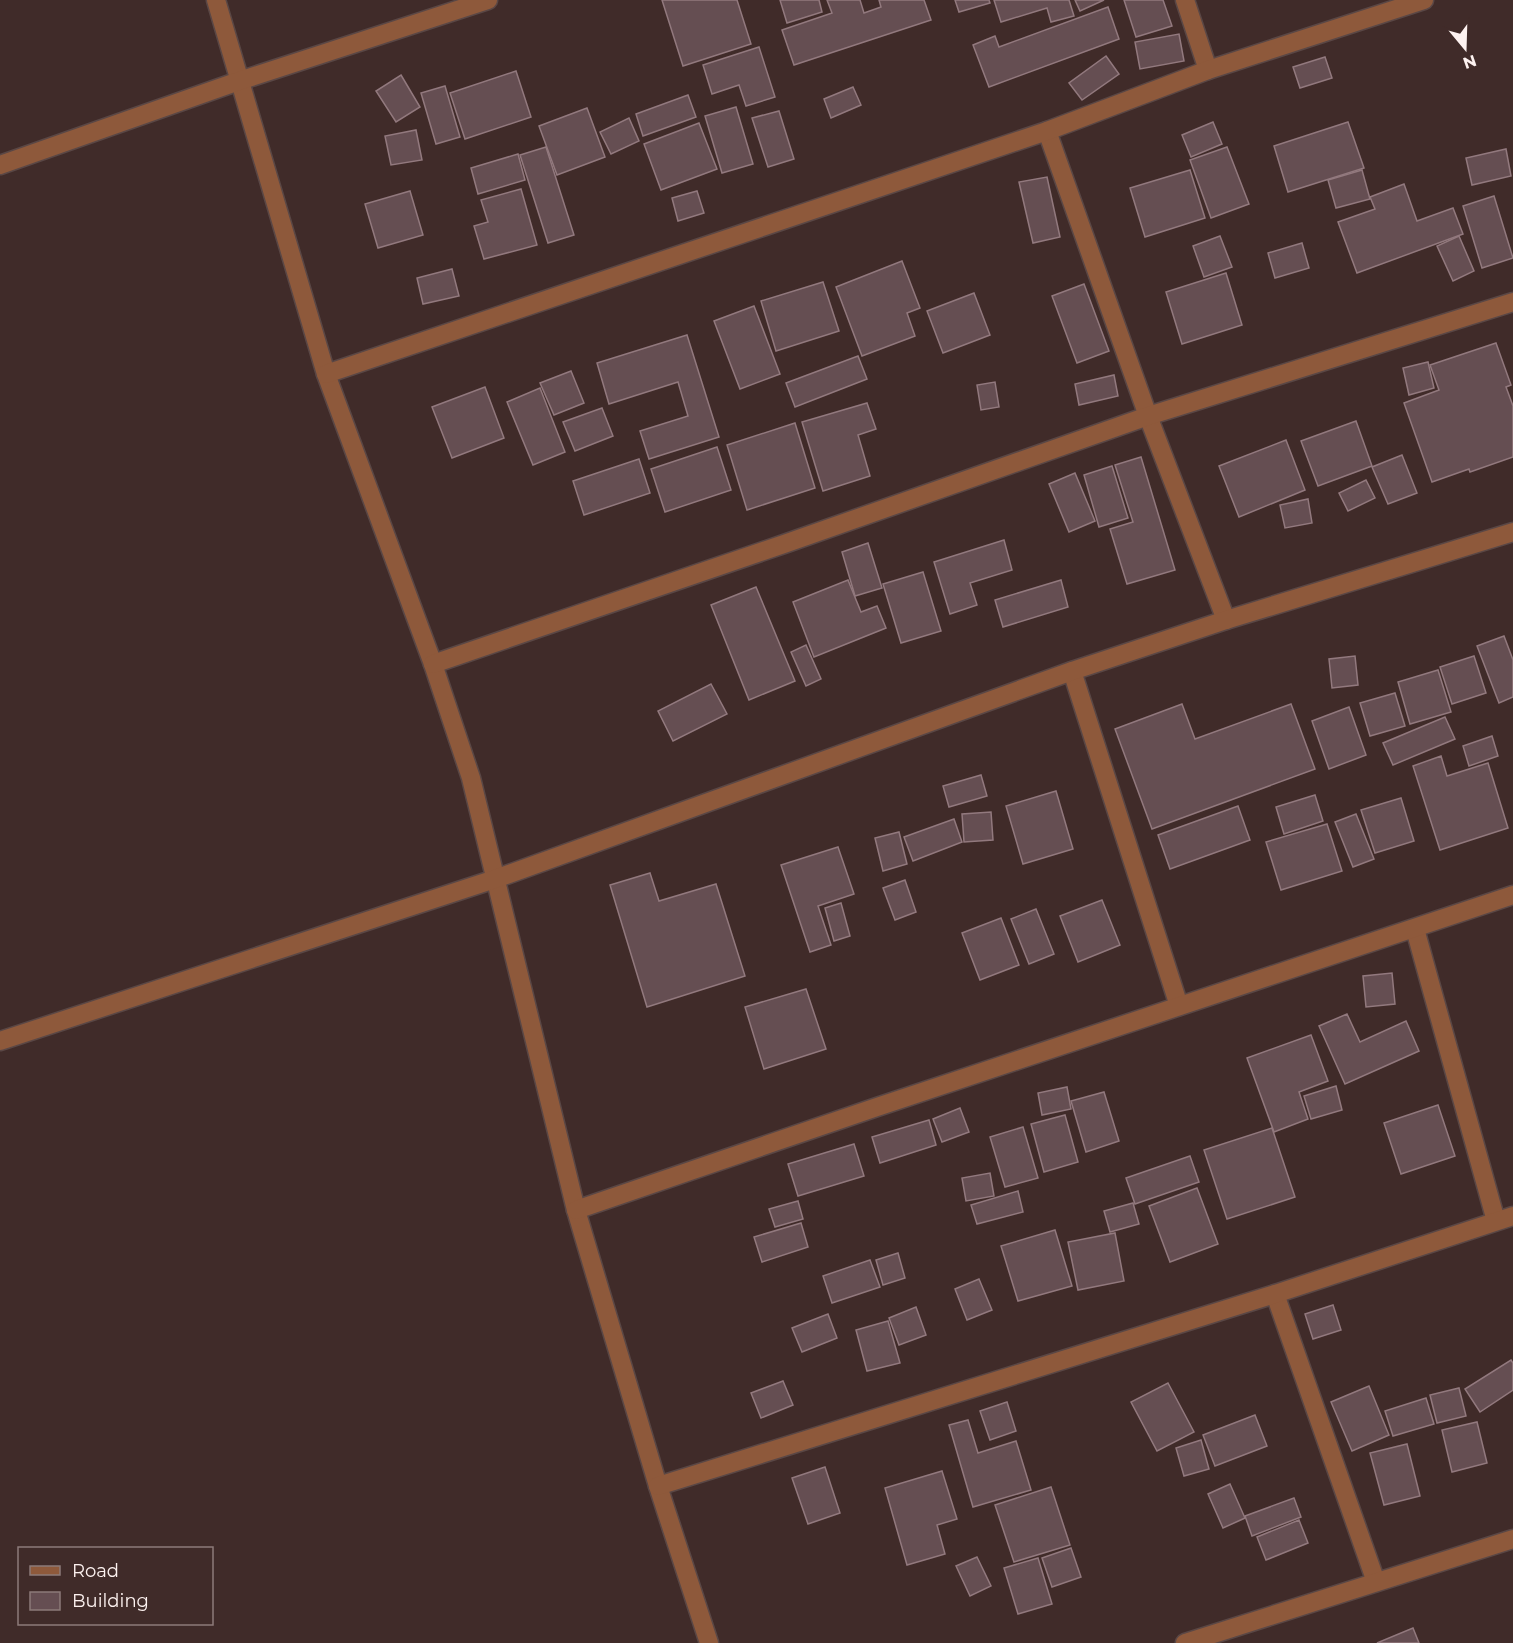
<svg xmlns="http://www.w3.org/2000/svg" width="1513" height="1643" font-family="Montserrat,sans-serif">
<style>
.building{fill:#654e52;stroke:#92797e;stroke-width:1.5}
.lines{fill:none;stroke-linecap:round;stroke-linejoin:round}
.minor-casing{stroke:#5a4745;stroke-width:21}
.minor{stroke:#8e593b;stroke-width:18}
</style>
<rect width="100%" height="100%" fill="#402b29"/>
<!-- building -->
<g class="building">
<path d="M662,0H737L751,44L683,66Z"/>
<path d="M780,0H819L822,12L787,23Z"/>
<path d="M827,0H860L864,13L881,7L879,0H924L931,20L794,65L782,30L832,13Z"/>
<path d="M955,0H989L990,3L959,12Z"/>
<path d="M994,0H1069L1074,16L1051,22L1047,8L1001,22Z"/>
<path d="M1075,0H1104L1080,11Z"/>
<path d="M1124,0H1163L1172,26L1136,37Z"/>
<path d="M1108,7L1119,39L989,87L973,45L995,36L999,47Z"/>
<path d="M1179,34L1184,61L1140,69L1135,42Z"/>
<path d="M759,47L775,97L746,106L739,85L712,94L703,65Z"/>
<path d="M1106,56L1119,74L1082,100L1069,83Z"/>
<path d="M1325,57L1332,78L1300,88L1293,67Z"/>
<path d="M516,71L531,117L465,139L450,93Z"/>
<path d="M401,75L420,107L396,122L376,91Z"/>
<path d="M445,86L460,137L436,144L421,93Z"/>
<path d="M853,87L861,105L831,118L824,99Z"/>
<path d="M688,95L696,117L643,136L636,114Z"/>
<path d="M736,107L753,164L722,173L705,116Z"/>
<path d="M587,108L605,157L557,175L539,126Z"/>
<path d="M779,111L794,159L768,167L752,118Z"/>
<path d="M629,118L639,141L611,154L600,132Z"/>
<path d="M1213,122L1222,144L1191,157L1182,135Z"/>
<path d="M1348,122L1364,168L1288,192L1274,146Z"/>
<path d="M699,123L717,169L661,190L644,144Z"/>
<path d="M416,130L422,160L391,165L385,136Z"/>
<path d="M546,147L574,235L548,243L520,155Z"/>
<path d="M1227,147L1249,204L1211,218L1190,160Z"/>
<path d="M1506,149L1511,176L1472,185L1466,158Z"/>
<path d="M518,154L525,180L478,194L471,168Z"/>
<path d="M1190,170L1205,218L1145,237L1130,188Z"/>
<path d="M1362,170L1370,199L1336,208L1328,180Z"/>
<path d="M1047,177L1060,237L1033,243L1019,182Z"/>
<path d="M1404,184L1417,221L1453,208L1463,234L1357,273L1338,222L1375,209L1370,197Z"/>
<path d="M521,189L537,245L484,259L474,226L488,222L481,200Z"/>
<path d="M410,191L423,235L378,248L365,204Z"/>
<path d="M697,191L704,213L678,221L672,198Z"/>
<path d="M1494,196L1513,258L1482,268L1463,206Z"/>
<path d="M1220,236L1232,267L1204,277L1193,246Z"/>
<path d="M1459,236L1474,271L1453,281L1437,246Z"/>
<path d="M1302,243L1309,268L1275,278L1268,253Z"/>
<path d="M902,261L920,308L907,313L915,336L862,356L836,287Z"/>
<path d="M452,269L459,296L423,304L417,278Z"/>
<path d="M1226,273L1242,325L1182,344L1166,292Z"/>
<path d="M823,282L839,331L776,351L761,301Z"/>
<path d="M1084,284L1109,351L1077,363L1052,296Z"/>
<path d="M974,293L990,335L943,353L927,311Z"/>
<path d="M754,306L780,374L740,389L714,321Z"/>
<path d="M687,335L719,437L649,459L640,431L688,416L678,382L609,404L597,363Z"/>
<path d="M1496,343L1511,385L1506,387L1513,406V457L1470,472L1469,469L1432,482L1404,403L1439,390L1430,365Z"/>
<path d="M858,356L867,379L795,407L786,383Z"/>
<path d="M1428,362L1434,388L1409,395L1403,368Z"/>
<path d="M571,371L584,403L554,415L540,383Z"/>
<path d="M1114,375L1118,396L1079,405L1075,384Z"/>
<path d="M995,382L999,407L981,410L977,385Z"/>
<path d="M485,387L504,438L452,458L432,407Z"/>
<path d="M540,388L565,452L533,465L507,402Z"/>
<path d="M867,403L876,429L858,435L870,476L823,491L802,422Z"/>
<path d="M602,408L613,436L575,451L563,422Z"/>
<path d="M1356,421L1372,466L1318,486L1301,441Z"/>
<path d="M795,423L815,488L747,510L727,445Z"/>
<path d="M1286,440L1305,490L1239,517L1219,466Z"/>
<path d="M717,447L731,490L665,512L651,469Z"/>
<path d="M1402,455L1417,493L1388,504L1372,467Z"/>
<path d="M1141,457L1175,570L1127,584L1110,529L1133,522L1115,465Z"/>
<path d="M639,459L650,493L584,515L573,481Z"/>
<path d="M1112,466L1128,518L1099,527L1084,475Z"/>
<path d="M1075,473L1095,521L1069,532L1049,484Z"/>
<path d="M1366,480L1375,498L1348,511L1339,493Z"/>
<path d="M1308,499L1312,523L1285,528L1280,505Z"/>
<path d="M1004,540L1012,570L970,583L977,605L950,614L934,562Z"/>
<path d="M868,543L882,588L855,596L842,552Z"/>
<path d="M923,572L941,631L901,643L883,584Z"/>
<path d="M848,580L861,612L877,606L886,628L814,657L793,602Z"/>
<path d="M1061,580L1068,607L1003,627L995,600Z"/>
<path d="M756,587L795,681L749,700L711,605Z"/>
<path d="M1504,636L1513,660V697L1499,703L1477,646Z"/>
<path d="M806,645L821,679L806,686L791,652Z"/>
<path d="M1355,656L1358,685L1332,688L1329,659Z"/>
<path d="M1474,656L1486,693L1452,704L1440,667Z"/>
<path d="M1438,670L1451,712L1410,724L1398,682Z"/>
<path d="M711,684L727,714L673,741L658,711Z"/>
<path d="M1395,693L1405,726L1370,736L1360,703Z"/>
<path d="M1182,704L1195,739L1291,704L1315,769L1152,829L1115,729Z"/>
<path d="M1349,707L1366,755L1329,769L1312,721Z"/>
<path d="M1445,717L1455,739L1393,765L1383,743Z"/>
<path d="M1492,736L1498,756L1469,766L1463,746Z"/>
<path d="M1441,756L1447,776L1488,763L1508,828L1440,850L1413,766Z"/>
<path d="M981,775L987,796L949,807L943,786Z"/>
<path d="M1056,791L1073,849L1023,864L1006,806Z"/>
<path d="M1315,795L1323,821L1284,834L1276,807Z"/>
<path d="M1401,798L1414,841L1375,853L1361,810Z"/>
<path d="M1238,806L1250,840L1170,869L1158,835Z"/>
<path d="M991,812L993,840L964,842L962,814Z"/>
<path d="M1356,814L1374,859L1353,867L1335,822Z"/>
<path d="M954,819L962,842L913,861L904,837Z"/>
<path d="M1327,824L1342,871L1281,890L1266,842Z"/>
<path d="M899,832L907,864L883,871L875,838Z"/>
<path d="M838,847L854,894L818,906L831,945L810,952L781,865Z"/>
<path d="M650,873L659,901L716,884L745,976L647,1007L610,885Z"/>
<path d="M905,880L916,912L895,920L883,888Z"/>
<path d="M1102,900L1120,945L1078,962L1060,916Z"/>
<path d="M841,903L850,936L834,941L825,908Z"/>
<path d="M1036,909L1054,954L1029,964L1011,919Z"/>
<path d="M1001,918L1019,965L980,980L962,933Z"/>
<path d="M1392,973L1395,1004L1366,1007L1363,976Z"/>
<path d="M806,989L826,1049L764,1069L745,1007Z"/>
<path d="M1347,1014L1360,1042L1406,1021L1419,1051L1345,1084L1319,1026Z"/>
<path d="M1311,1035L1328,1081L1299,1092L1308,1119L1274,1132L1247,1058Z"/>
<path d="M1336,1086L1342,1110L1311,1119L1304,1096Z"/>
<path d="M1067,1087L1071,1109L1042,1115L1038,1093Z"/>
<path d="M1104,1092L1119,1141L1086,1152L1071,1101Z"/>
<path d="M1438,1105L1455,1156L1401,1174L1384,1123Z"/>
<path d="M960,1108L969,1132L942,1142L933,1119Z"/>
<path d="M1065,1115L1078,1162L1044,1172L1031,1124Z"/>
<path d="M929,1120L936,1145L880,1163L872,1137Z"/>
<path d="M1023,1127L1038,1178L1005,1187L990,1137Z"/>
<path d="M1272,1128L1295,1197L1227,1219L1204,1150Z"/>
<path d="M854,1144L864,1176L798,1196L788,1164Z"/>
<path d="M1190,1156L1199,1182L1135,1204L1126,1178Z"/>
<path d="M990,1173L994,1196L966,1201L962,1178Z"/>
<path d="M1197,1188L1218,1244L1170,1262L1149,1206Z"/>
<path d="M1018,1191L1023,1212L977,1224L971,1205Z"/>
<path d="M798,1201L803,1219L775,1227L769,1209Z"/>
<path d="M1133,1203L1139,1224L1110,1232L1104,1211Z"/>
<path d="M801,1223L808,1247L762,1262L754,1237Z"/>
<path d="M1055,1230L1072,1286L1018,1301L1001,1246Z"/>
<path d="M1115,1233L1124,1281L1078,1290L1068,1242Z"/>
<path d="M898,1253L905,1278L883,1285L876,1260Z"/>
<path d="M870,1260L880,1287L832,1303L823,1276Z"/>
<path d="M979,1279L992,1310L967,1320L955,1289Z"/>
<path d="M1333,1305L1341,1330L1313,1339L1305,1314Z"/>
<path d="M916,1307L926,1335L899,1345L889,1318Z"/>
<path d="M828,1314L837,1338L802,1352L792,1328Z"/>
<path d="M888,1321L900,1363L867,1371L856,1330Z"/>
<path d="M1511,1360L1513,1363V1390L1480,1412L1465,1389Z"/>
<path d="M783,1381L793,1405L761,1418L751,1393Z"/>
<path d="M1168,1383L1194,1432L1157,1451L1131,1402Z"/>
<path d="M1369,1386L1389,1435L1352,1451L1331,1402Z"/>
<path d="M1459,1388L1466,1416L1437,1423L1430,1395Z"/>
<path d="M1426,1398L1434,1424L1393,1436L1385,1411Z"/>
<path d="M1007,1402L1016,1431L990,1440L980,1411Z"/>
<path d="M1255,1415L1267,1446L1215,1466L1203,1435Z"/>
<path d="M968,1420L978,1453L1016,1441L1031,1490L973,1507L949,1425Z"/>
<path d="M1477,1422L1487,1463L1452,1472L1442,1430Z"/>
<path d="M1201,1440L1209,1469L1184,1476L1176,1448Z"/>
<path d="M1407,1444L1420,1496L1384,1505L1370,1453Z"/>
<path d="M825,1467L840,1513L808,1524L792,1478Z"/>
<path d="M942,1471L957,1519L937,1525L945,1554L907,1565L885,1488Z"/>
<path d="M1230,1484L1245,1518L1223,1528L1208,1494Z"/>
<path d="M1051,1487L1070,1545L1014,1562L995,1505Z"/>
<path d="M1294,1498L1301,1517L1252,1536L1245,1516Z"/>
<path d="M1299,1520L1308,1543L1266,1560L1257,1537Z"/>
<path d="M1071,1548L1081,1577L1052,1587L1042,1558Z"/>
<path d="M977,1557L991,1586L970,1596L956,1566Z"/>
<path d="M1038,1558L1052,1604L1018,1614L1004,1568Z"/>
<path d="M1413,1628L1419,1643H1377Z"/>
</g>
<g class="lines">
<defs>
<g id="minor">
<path d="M216,0L326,374L433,664L471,778L576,1210L658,1486L709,1643"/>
<path d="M1185,0L1208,70"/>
<path d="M1047,131L1148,416L1226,620"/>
<path d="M0,165L239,81L488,0"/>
<path d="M326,374L1047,131L1208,70L1424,0"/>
<path d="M433,664L784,544L1148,416L1513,302"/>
<path d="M1072,671L1179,1006"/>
<path d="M1415,929L1496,1221"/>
<path d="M0,1041L495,879L1072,671L1226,620L1513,532"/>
<path d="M576,1210L877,1107L1513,895"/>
<path d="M1275,1294L1376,1582"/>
<path d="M658,1486L1275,1294L1513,1216"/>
<path d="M1185,1643L1513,1539"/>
</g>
</defs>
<!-- minor casing -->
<use href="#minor" class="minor-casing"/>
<!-- minor -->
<use href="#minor" class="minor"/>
</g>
<!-- legend -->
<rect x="18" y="1547" width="195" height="78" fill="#402b29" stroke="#8c7b79" stroke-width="1.5"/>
<rect x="30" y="1566" width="30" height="9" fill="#8e593b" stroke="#8c7b79" stroke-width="1.5"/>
<text x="72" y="1577" font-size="18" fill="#fdf2f0">Road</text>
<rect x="30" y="1592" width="30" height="18" fill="#654e52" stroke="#8c7b79" stroke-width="1.5"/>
<text x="72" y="1607" font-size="18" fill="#fdf2f0">Building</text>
<!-- north arrow -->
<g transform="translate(1465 48) rotate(161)" stroke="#402b29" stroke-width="4.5" paint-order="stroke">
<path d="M0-4.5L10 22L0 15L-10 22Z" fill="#fdf2f0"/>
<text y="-9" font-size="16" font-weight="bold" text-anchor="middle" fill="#fdf2f0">N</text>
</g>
</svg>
